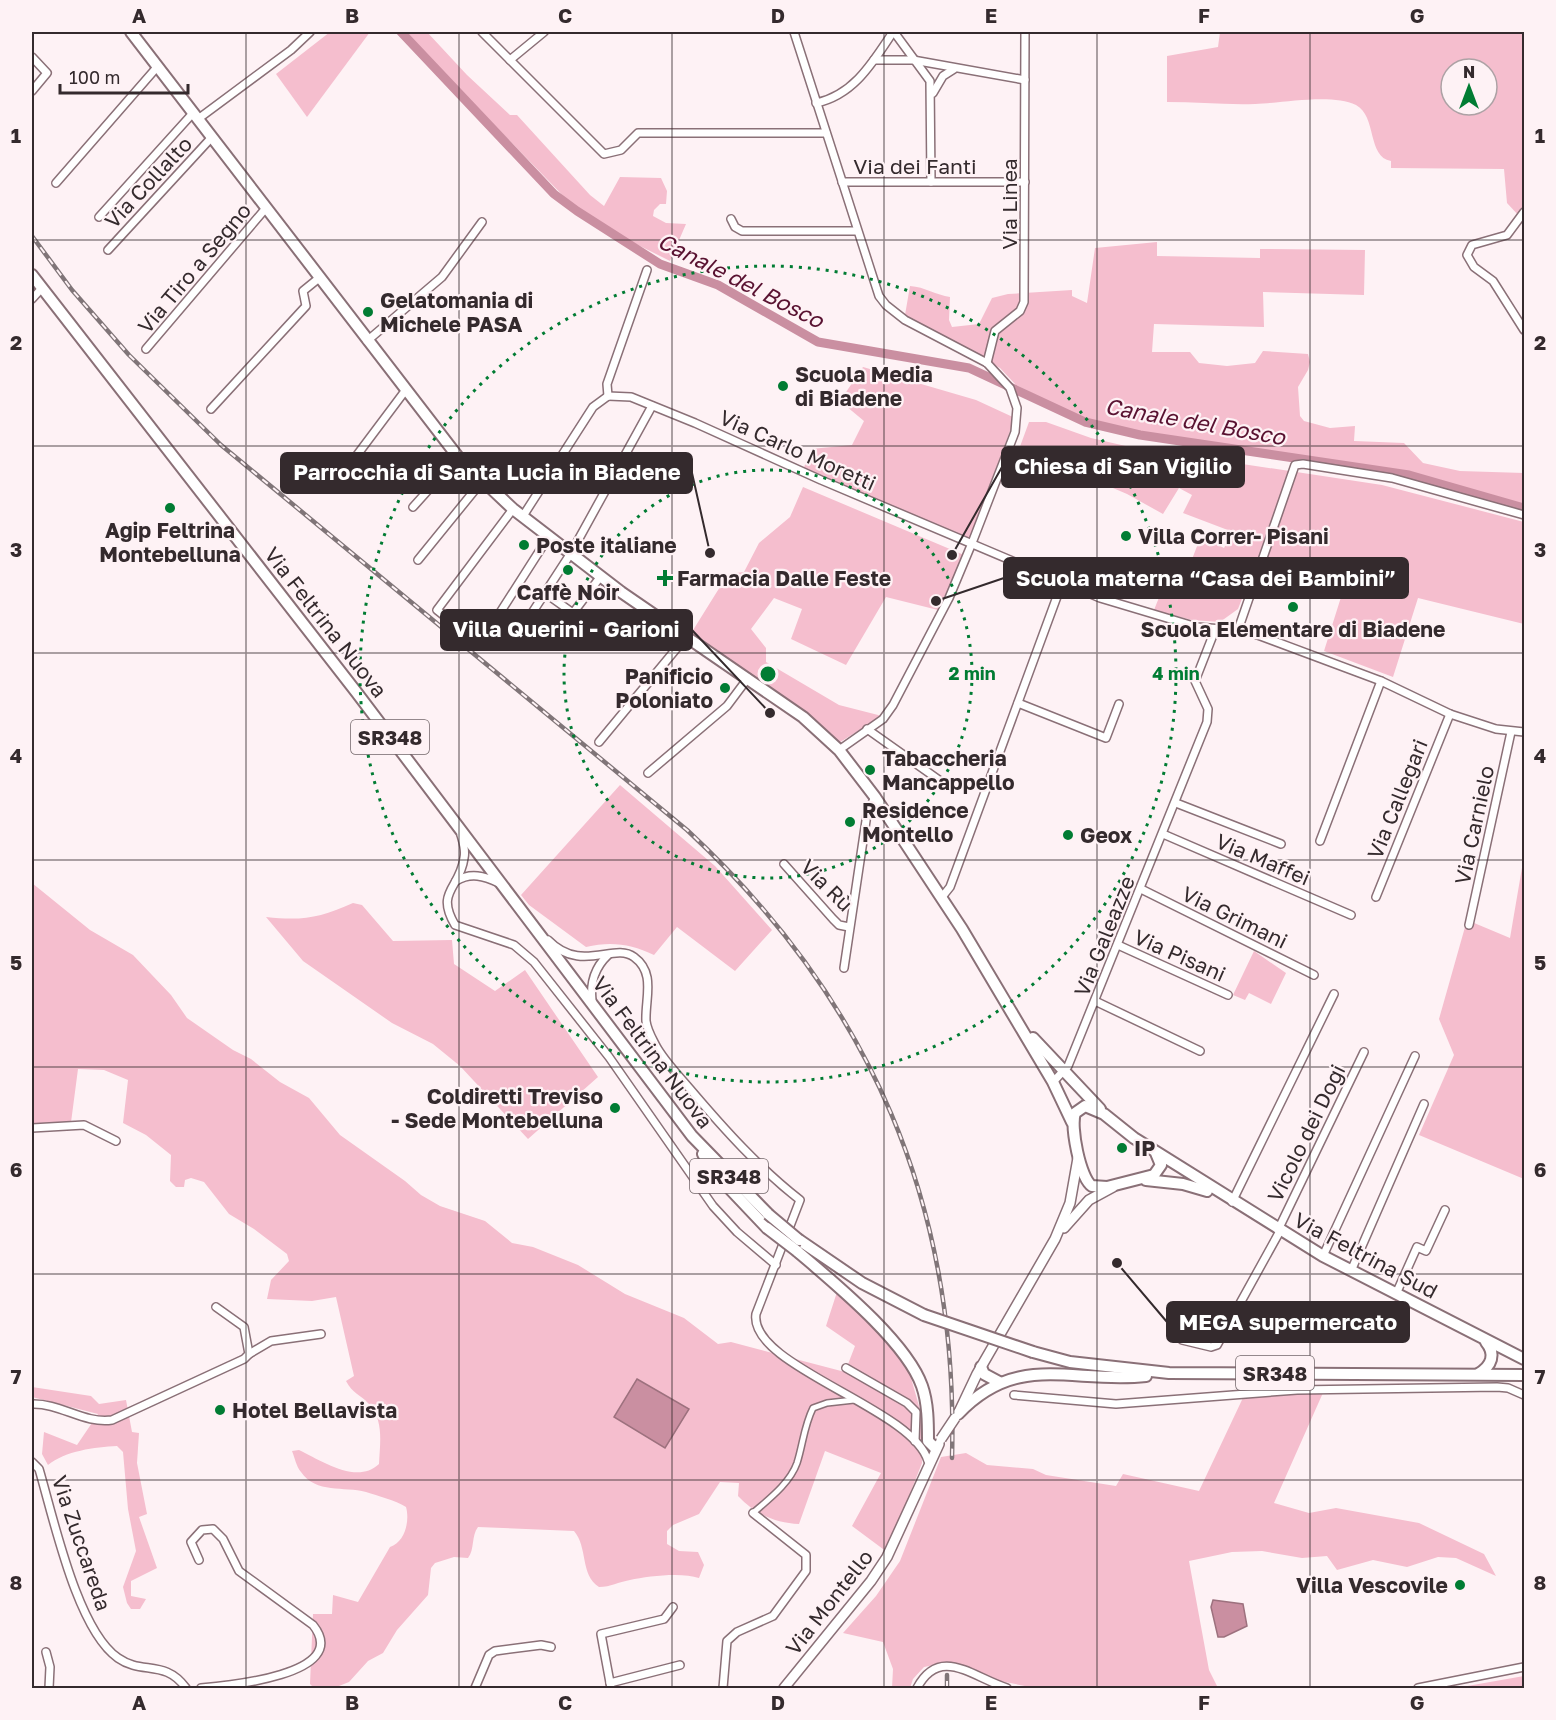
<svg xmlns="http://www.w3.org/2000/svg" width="1556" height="1720" font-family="'Golos Text',sans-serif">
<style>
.green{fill:#f5bece;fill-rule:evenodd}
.water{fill:#ca8fa1;stroke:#9d717e;stroke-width:1.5}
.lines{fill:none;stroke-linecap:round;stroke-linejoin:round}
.canal{stroke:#ca8fa1;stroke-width:9}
.pedestrian-casing{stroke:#8a7077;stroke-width:8}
.minor-casing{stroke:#8a7077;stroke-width:10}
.tertiary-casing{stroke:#8a7077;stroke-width:12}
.secondary-casing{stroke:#8a7077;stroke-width:14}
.primary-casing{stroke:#8a7077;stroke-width:14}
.pedestrian{stroke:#fff;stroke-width:5}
.minor{stroke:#fff;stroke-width:7}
.tertiary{stroke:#fff;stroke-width:9}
.secondary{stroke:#fff;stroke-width:10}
.primary{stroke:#fff;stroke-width:10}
.rail-casing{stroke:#807578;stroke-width:4.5}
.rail{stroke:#fef2f5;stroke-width:2;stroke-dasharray:7;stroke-linecap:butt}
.tertiary-bridge-casing{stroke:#8a7077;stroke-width:12;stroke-linecap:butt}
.primary-bridge-casing{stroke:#8a7077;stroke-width:14;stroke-linecap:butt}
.tertiary-bridge{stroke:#fff;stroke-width:9}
.primary-bridge{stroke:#fff;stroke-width:10}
.grid{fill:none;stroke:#342a2d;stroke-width:1.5;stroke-opacity:0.55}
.ring{fill:none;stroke:#017c33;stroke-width:3;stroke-dasharray:3 6}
.poi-dot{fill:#017c33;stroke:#fef2f5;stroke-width:2}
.labels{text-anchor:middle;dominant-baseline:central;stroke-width:4.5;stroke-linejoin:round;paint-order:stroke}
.shield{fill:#fef2f5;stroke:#716669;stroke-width:1.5}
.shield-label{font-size:20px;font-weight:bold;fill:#342a2d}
.street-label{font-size:21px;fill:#342a2d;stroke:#fef2f5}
.poi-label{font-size:21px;font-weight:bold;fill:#342a2d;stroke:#fef2f5;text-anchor:start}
.water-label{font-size:22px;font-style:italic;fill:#591231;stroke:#fef2f5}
.centre{fill:#017c33;stroke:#fef2f5;stroke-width:3}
.ring-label{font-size:18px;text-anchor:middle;font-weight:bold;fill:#017c33;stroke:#fef2f5;stroke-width:4.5;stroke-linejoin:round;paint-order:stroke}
.leader{fill:none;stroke:#342a2d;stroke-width:2}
.callout-dot{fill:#342a2d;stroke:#fef2f5;stroke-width:2}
.callout{fill:#342a2d;stroke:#342a2d;stroke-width:2}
.callout-label{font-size:22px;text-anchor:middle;font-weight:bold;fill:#fff}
.neatline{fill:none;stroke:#342a2d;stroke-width:2}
.grid-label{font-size:20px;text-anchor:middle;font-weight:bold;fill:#342a2d}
</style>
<rect width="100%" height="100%" fill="#fef2f5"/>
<!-- green -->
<g class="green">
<path d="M330,32H370L307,117L276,74Z"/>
<path d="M404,32H427L467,75L510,115H517L590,195L604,206L620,177L661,178L667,191L666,204H660L654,210L653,216L666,223L686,224L670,261L616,234L574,207Z"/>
<path d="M1220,32H1524V212L1520,217L1507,203L1504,169L1391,168V161C1367,157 1377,116 1356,105C1332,93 1282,103 1255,104C1226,105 1196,102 1167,102V56L1218,47ZM1451,69H1487V105H1451Z"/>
<path d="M1157,242V256L1260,258V249L1365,250L1364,295L1263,292L1264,327L1154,324L1152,352H1190L1199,363L1227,366L1255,363L1263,351L1308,354L1310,362L1308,370L1298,387L1300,416L1304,421L1330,428L1355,426L1354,441L1404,443L1423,463L1460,471L1524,473V509L1384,472L1132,434L1095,426L1059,413L1049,402L1016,385L1000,368L905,315L910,286C925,287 936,295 950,297L949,320L952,327L979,324L992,298L1008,294L1072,290V296L1087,303L1095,248Z"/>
<path d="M863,367L976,400L1015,418L969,540L803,470L811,449L852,445L864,421L840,401Z"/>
<path d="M1029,422H1046L1091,438L1130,447L1382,485L1524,522V624L1418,598L1393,677L1324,651L1342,594L1255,565L1238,609L1220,622L1192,620L1154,610L1166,580L1182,585L1201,536L1224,548L1233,532L1183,513L1192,495L1179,488L1163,514L1127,494L1052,462L1034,471L1014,463Z"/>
<path d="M803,487L964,555L938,610L886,597L846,665L791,639L802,609L774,598L751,629L766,648V662L839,705L882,716L837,744L690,635L728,574L744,572L759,543L790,517Z"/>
<path d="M620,785L715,866L772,930L735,971L677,927L654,955C631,944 611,941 586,947L529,905L521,895Z"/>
<path d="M1524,856V1179L1419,1135L1454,1055L1439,1019L1467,920L1510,938Z"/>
<path d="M32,883L90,930L133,955L171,995L187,1018L233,1050L251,1059L280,1082L309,1098L340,1135L405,1181L421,1195L440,1206L485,1221L512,1243L533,1247L578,1265L625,1294L684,1318L718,1344L731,1342L845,1372L855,1346L826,1326L837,1292L873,1319L909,1371L921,1413L922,1463L887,1552L852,1526L881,1473L825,1451L799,1524C775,1523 755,1514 738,1496L739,1483L720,1482L699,1514L673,1525L667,1531V1544L679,1551L698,1552L704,1565L699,1578C682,1572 648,1576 630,1580C618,1582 611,1587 599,1587C580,1575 588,1547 574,1531L478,1527C471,1536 475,1549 468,1558L454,1557L435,1563L431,1568L428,1595L397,1630L383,1653L368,1661L349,1682L334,1688H314L310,1684L313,1614H332L333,1595L358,1602L390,1547C405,1542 410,1521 406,1507C395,1500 378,1496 366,1492C344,1486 316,1494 301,1472C296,1466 295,1458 292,1451L299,1450C322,1461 357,1485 379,1464C380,1442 384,1421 369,1404C361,1395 352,1393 346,1381L354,1376L336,1297L312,1301L267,1299L271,1280L289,1261L287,1254L254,1229L229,1214L204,1182L191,1178L185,1180L184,1187H176L170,1181L171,1155L146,1135L123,1123L128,1080L104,1070L78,1069L70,1130L32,1131Z"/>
<path d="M353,903L362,905L393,941L452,940L454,964L495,991L525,970L598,1077L528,1139L460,1066L433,1044L392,1023L303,961L266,917C302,921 320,918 353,903Z"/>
<path d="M1254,951L1286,973L1271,1004L1249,993L1245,1000L1233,995Z"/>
<path d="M1249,1385L1326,1386L1274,1503L1309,1513L1336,1508L1419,1523L1484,1554L1496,1576L1456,1558L1438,1557L1407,1567L1373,1560L1337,1570L1327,1556L1302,1558L1262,1551L1232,1552L1189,1561L1209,1670L1218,1688H1035L995,1680L957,1663H944L924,1667L913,1679L910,1688H892L893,1669L883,1642L843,1633L876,1596L900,1561L941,1457L966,1453L987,1465L1033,1469L1046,1475L1116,1486L1123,1474L1199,1491Z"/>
<path d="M32,1387L91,1396L99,1404L126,1400L132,1432L139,1433L137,1463L147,1514L139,1517L157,1568L131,1581V1596L146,1599L140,1609H131L127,1603L123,1587L136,1551L128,1509L123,1452L117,1446C95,1447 65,1451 48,1465L42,1454L44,1432L77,1445L98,1414L32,1397Z"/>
<path d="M1524,1676V1688H1456Z"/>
</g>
<!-- water -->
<g class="water">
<path d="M637,1379L689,1409L665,1448L614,1417Z"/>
<path d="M1213,1600L1243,1604L1247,1626L1224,1637H1218L1211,1607Z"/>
</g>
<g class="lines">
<!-- canal -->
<path class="canal" d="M401,32L554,194L577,211L660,264L718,285L818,342L969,368L1085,422L1140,435L1409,475L1524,508"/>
<defs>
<path id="pedestrian" d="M753,1513C769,1499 790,1483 797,1463C803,1444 804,1426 813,1408L827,1403L854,1400"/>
<g id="minor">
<path d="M482,32L604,154L621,150L638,133H826"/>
<path d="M794,32L879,296L886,305L905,320L987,363L1010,388L1017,408L1015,432L972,543L949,598L893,705L883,719L839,750"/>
<path d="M894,32L930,81L931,182"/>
<path d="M32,57L47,73L32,91"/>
<path d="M510,60L544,32"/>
<path d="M874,60H913L1025,80"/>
<path d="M933,93L943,76L954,69"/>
<path d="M816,103C854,95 873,62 893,32"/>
<path d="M198,119L291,50L310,32"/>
<path d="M842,182H1025"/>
<path d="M56,183L158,66"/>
<path d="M1524,212L1507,235L1472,245L1467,255L1474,267L1493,281L1524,330"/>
<path d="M99,217L193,113"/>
<path d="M731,219L735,227L742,231H857"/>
<path d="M108,250L212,137"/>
<path d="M32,299L42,288"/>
<path d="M367,341L442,277L482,222"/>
<path d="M146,349L266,208"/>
<path d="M987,363L995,331L1020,311L1024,302L1025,32"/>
<path d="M608,396L631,397L695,423L821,480L1100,598L1197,627L1247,631L1381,681L1450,714L1496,729L1524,732"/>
<path d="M608,396L607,384L647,270"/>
<path d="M211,409L306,306L303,291L319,278"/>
<path d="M336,483L405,391"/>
<path d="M413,507L458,457"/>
<path d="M513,509L437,610L480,644L549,536"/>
<path d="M523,516L593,407L608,396"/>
<path d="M418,560L483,480"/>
<path d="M545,593L573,613L601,576"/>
<path d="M1238,630L1295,465L1303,464L1392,478L1524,515"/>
<path d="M517,636L571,553L652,406"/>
<path d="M1018,703L1106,738L1119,704"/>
<path d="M867,729L939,780"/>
<path d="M599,742L686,637"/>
<path d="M648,773L727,706L748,678"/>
<path d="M1176,803L1281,844"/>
<path d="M1163,834L1351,915"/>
<path d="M461,835C463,842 466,850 464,858C460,889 435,891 455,925L514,945L534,962L609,1057L713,1206L737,1232L776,1265"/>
<path d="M1320,841L1381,681"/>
<path d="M784,864L833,919L839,925L849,927"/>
<path d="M456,881C471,872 484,876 499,883"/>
<path d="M1141,889L1314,975"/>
<path d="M942,897L950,887L1062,583"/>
<path d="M1376,897L1450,714"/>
<path d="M1469,925L1511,732"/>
<path d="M548,940C581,974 614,942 634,957C656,973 645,998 646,1021C647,1030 652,1038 656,1046C665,1062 679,1076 690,1089C724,1129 759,1168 800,1200L756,1314C748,1366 913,1408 928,1461"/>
<path d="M1118,945L1228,995"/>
<path d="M844,968L867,814L875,797"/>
<path d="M592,1001C590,983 594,968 608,955"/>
<path d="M1095,1001L1200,1051"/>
<path d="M1053,1082L1068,1066L1207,722L1208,709L1195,681L1215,630"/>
<path d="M32,1128L84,1125L116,1141"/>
<path d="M1232,1202L1334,994"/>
<path d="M1278,1230L1364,1052"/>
<path d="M1323,1256L1415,1056"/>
<path d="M1351,1271L1424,1104"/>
<path d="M1396,1294L1417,1247L1426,1251L1445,1210"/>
<path d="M1182,1340L1211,1347L1217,1345L1280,1231"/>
<path d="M249,1354L271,1341L321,1334"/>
<path d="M846,1368L907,1403L916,1412L915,1441"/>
<path d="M1014,1395L1116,1404L1297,1390L1497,1387L1508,1388L1524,1395"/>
<path d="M32,1404C60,1403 84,1424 112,1420L244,1359L249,1354L244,1327L216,1307"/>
<path d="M32,1462L39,1469C53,1516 77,1630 118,1658C142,1675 165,1659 186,1688"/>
<path d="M199,1560L191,1542L202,1530L213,1529L223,1539L239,1571L313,1625C353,1675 225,1686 201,1688"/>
<path d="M46,1652L50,1667L49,1688"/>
<path d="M610,1683L680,1665"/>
<path d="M475,1688L489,1655L495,1651L541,1645L551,1647"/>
<path d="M611,1688L601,1634L664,1619L673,1607"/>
<path d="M723,1688L727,1641L737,1632L773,1616L806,1571V1555L753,1513"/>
<path d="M917,1688C940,1645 972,1677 1007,1688"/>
<path d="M1418,1688L1524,1667"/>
</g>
<g id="tertiary">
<path d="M1064,1228L1089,1200L1113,1187"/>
<path d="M959,1412L977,1374L1055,1239L1070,1203L1078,1158"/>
<path d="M784,1688L871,1581L887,1557L939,1444"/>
</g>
<g id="secondary">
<path d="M131,32L458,457L513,509L621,592L803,717L839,750L875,797L962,929L1053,1082L1072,1122"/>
<path d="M1033,1038L1100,1109"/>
<path d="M1156,1153L1161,1165L1154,1175L1107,1187L1092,1186C1080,1178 1070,1126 1075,1113L1085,1106L1104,1114L1134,1138L1323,1256L1524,1359"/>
<path d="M1146,1180L1183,1184L1207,1191"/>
<path d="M1478,1374C1492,1366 1496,1354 1486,1342"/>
</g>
<g id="primary">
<path d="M32,275L357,693L692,1136L768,1214"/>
<path d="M703,1154L713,1171L767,1228"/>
<path d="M799,1240L862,1283L924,1315"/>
<path d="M797,1251C833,1282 906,1341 922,1386C928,1403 928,1423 928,1441L935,1448"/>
<path d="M1033,1352L1070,1362L1169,1373L1524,1375"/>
<path d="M981,1367L984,1374L999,1382"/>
<path d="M958,1414C1018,1351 1071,1384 1146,1376"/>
</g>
</defs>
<!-- pedestrian casing -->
<use href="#pedestrian" class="pedestrian-casing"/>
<!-- minor casing -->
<use href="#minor" class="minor-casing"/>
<!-- tertiary casing -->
<use href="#tertiary" class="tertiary-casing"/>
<!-- secondary casing -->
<use href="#secondary" class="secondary-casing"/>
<!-- primary casing -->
<use href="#primary" class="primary-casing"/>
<!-- pedestrian -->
<use href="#pedestrian" class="pedestrian"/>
<!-- minor -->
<use href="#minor" class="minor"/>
<!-- tertiary -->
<use href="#tertiary" class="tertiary"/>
<!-- secondary -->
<use href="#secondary" class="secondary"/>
<!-- primary -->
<use href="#primary" class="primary"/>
<defs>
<g id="rail">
<path d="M32,236L72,290L129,355L221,445L687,830C871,1001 959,1206 952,1458"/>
<path d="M947,1688V1675"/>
</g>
</defs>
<!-- rail casing -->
<use href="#rail" class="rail-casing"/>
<!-- rail -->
<use href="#rail" class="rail"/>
<defs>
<path id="tertiary-bridge" d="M941,1439L955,1418"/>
<g id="primary-bridge">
<path d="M768,1214L799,1240"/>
<path d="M767,1228L797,1251"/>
<path d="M924,1315L1033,1352"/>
</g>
</defs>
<!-- tertiary-bridge casing -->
<use href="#tertiary-bridge" class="tertiary-bridge-casing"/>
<!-- primary-bridge casing -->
<use href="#primary-bridge" class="primary-bridge-casing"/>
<!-- tertiary-bridge -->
<use href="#tertiary-bridge" class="tertiary-bridge"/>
<!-- primary-bridge -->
<use href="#primary-bridge" class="primary-bridge"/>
</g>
<!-- grid -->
<path class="grid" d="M246,32V1688M459,32V1688M672,32V1688M884,32V1688M1097,32V1688M1310,32V1688M32,240H1524M32,446H1524M32,653H1524M32,860H1524M32,1067H1524M32,1274H1524M32,1480H1524"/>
<!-- distance rings -->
<g class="ring">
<circle cx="768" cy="674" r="204"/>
<circle cx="768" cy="674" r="408"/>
</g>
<!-- markers -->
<g class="poi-dot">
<circle cx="368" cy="312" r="6"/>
<circle cx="783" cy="386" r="6"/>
<circle cx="170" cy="508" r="6"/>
<circle cx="1126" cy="536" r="6"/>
<circle cx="524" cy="545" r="6"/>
<circle cx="568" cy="570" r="6"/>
<path d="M662 569h6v6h6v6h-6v6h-6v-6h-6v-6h6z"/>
<circle cx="1293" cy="607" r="6"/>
<circle cx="725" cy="688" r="6"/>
<circle cx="870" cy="770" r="6"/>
<circle cx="850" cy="822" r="6"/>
<circle cx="1068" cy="835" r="6"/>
<circle cx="615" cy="1108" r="6"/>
<circle cx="1122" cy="1148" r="6"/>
<circle cx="220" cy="1410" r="6"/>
<circle cx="1460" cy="1585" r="6"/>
</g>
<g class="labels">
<!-- shield labels -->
<g class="shield">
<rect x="351" y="720" width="78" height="34" rx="4.5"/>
<rect x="690" y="1159" width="78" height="34" rx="4.5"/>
<rect x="1236" y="1356" width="78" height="34" rx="4.5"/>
</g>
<g class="shield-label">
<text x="390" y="737">SR348</text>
<text x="729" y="1176">SR348</text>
<text x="1275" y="1373">SR348</text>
</g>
<!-- street labels -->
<g class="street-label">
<text x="915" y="166">Via dei Fanti</text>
<text transform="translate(148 182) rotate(-47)">Via Collalto</text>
<text transform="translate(1009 204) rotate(-90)">Via Linea</text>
<text transform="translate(194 268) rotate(-50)">Via Tiro a Segno</text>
<text transform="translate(798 450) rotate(24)">Via Carlo Moretti</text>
<text transform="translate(326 622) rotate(52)">Via Feltrina Nuova</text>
<text transform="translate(1397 799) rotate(-68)">Via Callegari</text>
<text transform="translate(1474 825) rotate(-78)">Via Carnielo</text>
<text transform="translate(1263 859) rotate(23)">Via Maffei</text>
<text transform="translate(827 885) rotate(45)">Via Rù</text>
<text transform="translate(1235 917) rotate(26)">Via Grimani</text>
<text transform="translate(1104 936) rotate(-68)">Via Galeazze</text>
<text transform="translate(1180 955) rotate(24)">Via Pisani</text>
<text transform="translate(653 1052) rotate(53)">Via Feltrina Nuova</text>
<text transform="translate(1306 1133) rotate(-64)">Vicolo dei Dogi</text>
<text transform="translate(1366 1255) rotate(28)">Via Feltrina Sud</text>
<text transform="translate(82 1543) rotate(71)">Via Zuccareda</text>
<text transform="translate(829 1602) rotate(-52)">Via Montello</text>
</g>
<!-- poi labels -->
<g class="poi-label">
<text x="380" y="300">Gelatomania di<tspan x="380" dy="24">Michele PASA</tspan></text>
<text x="795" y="374">Scuola Media<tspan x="795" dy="24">di Biadene</tspan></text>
<text x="170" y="530" text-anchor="middle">Agip Feltrina<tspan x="170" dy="24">Montebelluna</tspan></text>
<text x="1138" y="536">Villa Correr- Pisani</text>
<text x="536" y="545">Poste italiane</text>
<text x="677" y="578">Farmacia Dalle Feste</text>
<text x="568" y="592" text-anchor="middle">Caffè Noir</text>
<text x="1293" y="629" text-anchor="middle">Scuola Elementare di Biadene</text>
<text x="713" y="676" text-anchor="end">Panificio<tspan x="713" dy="24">Poloniato</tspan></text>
<text x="882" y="758">Tabaccheria<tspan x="882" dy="24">Mancappello</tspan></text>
<text x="862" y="810">Residence<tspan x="862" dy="24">Montello</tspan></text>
<text x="1080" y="835">Geox</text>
<text x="603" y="1096" text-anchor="end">Coldiretti Treviso<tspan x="603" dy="24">- Sede Montebelluna</tspan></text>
<text x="1134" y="1148">IP</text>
<text x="232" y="1410">Hotel Bellavista</text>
<text x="1448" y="1585" text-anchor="end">Villa Vescovile</text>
</g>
<!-- water labels -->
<g class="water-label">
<text transform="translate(741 280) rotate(27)">Canale del Bosco</text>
<text transform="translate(1195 421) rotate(10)">Canale del Bosco</text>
</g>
</g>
<circle cx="768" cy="674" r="9" class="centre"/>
<g class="ring-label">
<text x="972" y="680">2 min</text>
<text x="1176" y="680">4 min</text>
</g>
<!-- callouts -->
<path class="leader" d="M952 555L1002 467M710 553L692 473M936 601L1004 578M770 713L692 630M1117 1263L1167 1322"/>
<g class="callout-dot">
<circle cx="952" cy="555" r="6"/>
<circle cx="710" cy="553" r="6"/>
<circle cx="936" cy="601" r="6"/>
<circle cx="770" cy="713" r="6"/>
<circle cx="1117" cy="1263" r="6"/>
</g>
<g class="callout">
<rect x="1002" y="447" width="242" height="40" rx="6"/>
<rect x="281" y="453" width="411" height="40" rx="6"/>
<rect x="1004" y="558" width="404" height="40" rx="6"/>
<rect x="441" y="610" width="251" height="40" rx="6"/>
<rect x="1167" y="1302" width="242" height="40" rx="6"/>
</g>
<g class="callout-label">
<text x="1123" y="474">Chiesa di San Vigilio</text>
<text x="487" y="480">Parrocchia di Santa Lucia in Biadene</text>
<text x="1206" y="586">Scuola materna “Casa dei Bambini”</text>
<text x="566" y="637">Villa Querini - Garioni</text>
<text x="1288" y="1330">MEGA supermercato</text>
</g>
<!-- border -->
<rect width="1556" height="1720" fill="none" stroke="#fef2f5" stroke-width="66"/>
<!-- north arrow -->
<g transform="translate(1469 87)"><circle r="28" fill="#fef2f5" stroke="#ada2a5" stroke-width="1.5"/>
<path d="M0-4.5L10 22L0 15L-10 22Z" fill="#017c33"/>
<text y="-9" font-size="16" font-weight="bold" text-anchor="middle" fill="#342a2d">N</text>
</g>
<!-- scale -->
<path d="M60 84v9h128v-9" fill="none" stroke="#342a2d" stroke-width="3"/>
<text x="69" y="84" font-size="18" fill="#342a2d" stroke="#fef2f5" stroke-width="4.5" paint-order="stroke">100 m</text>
<rect x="33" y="33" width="1490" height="1654" class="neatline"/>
<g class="grid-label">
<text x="139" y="23">A</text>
<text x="352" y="23">B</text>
<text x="565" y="23">C</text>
<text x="778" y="23">D</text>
<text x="991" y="23">E</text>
<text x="1204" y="23">F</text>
<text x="1417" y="23">G</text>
<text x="16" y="143">1</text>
<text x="1540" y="143">1</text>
<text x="16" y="350">2</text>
<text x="1540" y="350">2</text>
<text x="16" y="557">3</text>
<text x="1540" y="557">3</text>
<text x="16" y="763">4</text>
<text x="1540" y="763">4</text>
<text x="16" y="970">5</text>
<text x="1540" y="970">5</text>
<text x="16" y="1177">6</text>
<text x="1540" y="1177">6</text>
<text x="16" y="1384">7</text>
<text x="1540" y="1384">7</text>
<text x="16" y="1590">8</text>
<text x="1540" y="1590">8</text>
<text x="139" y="1710">A</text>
<text x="352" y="1710">B</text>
<text x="565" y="1710">C</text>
<text x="778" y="1710">D</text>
<text x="991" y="1710">E</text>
<text x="1204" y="1710">F</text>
<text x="1417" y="1710">G</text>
</g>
</svg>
